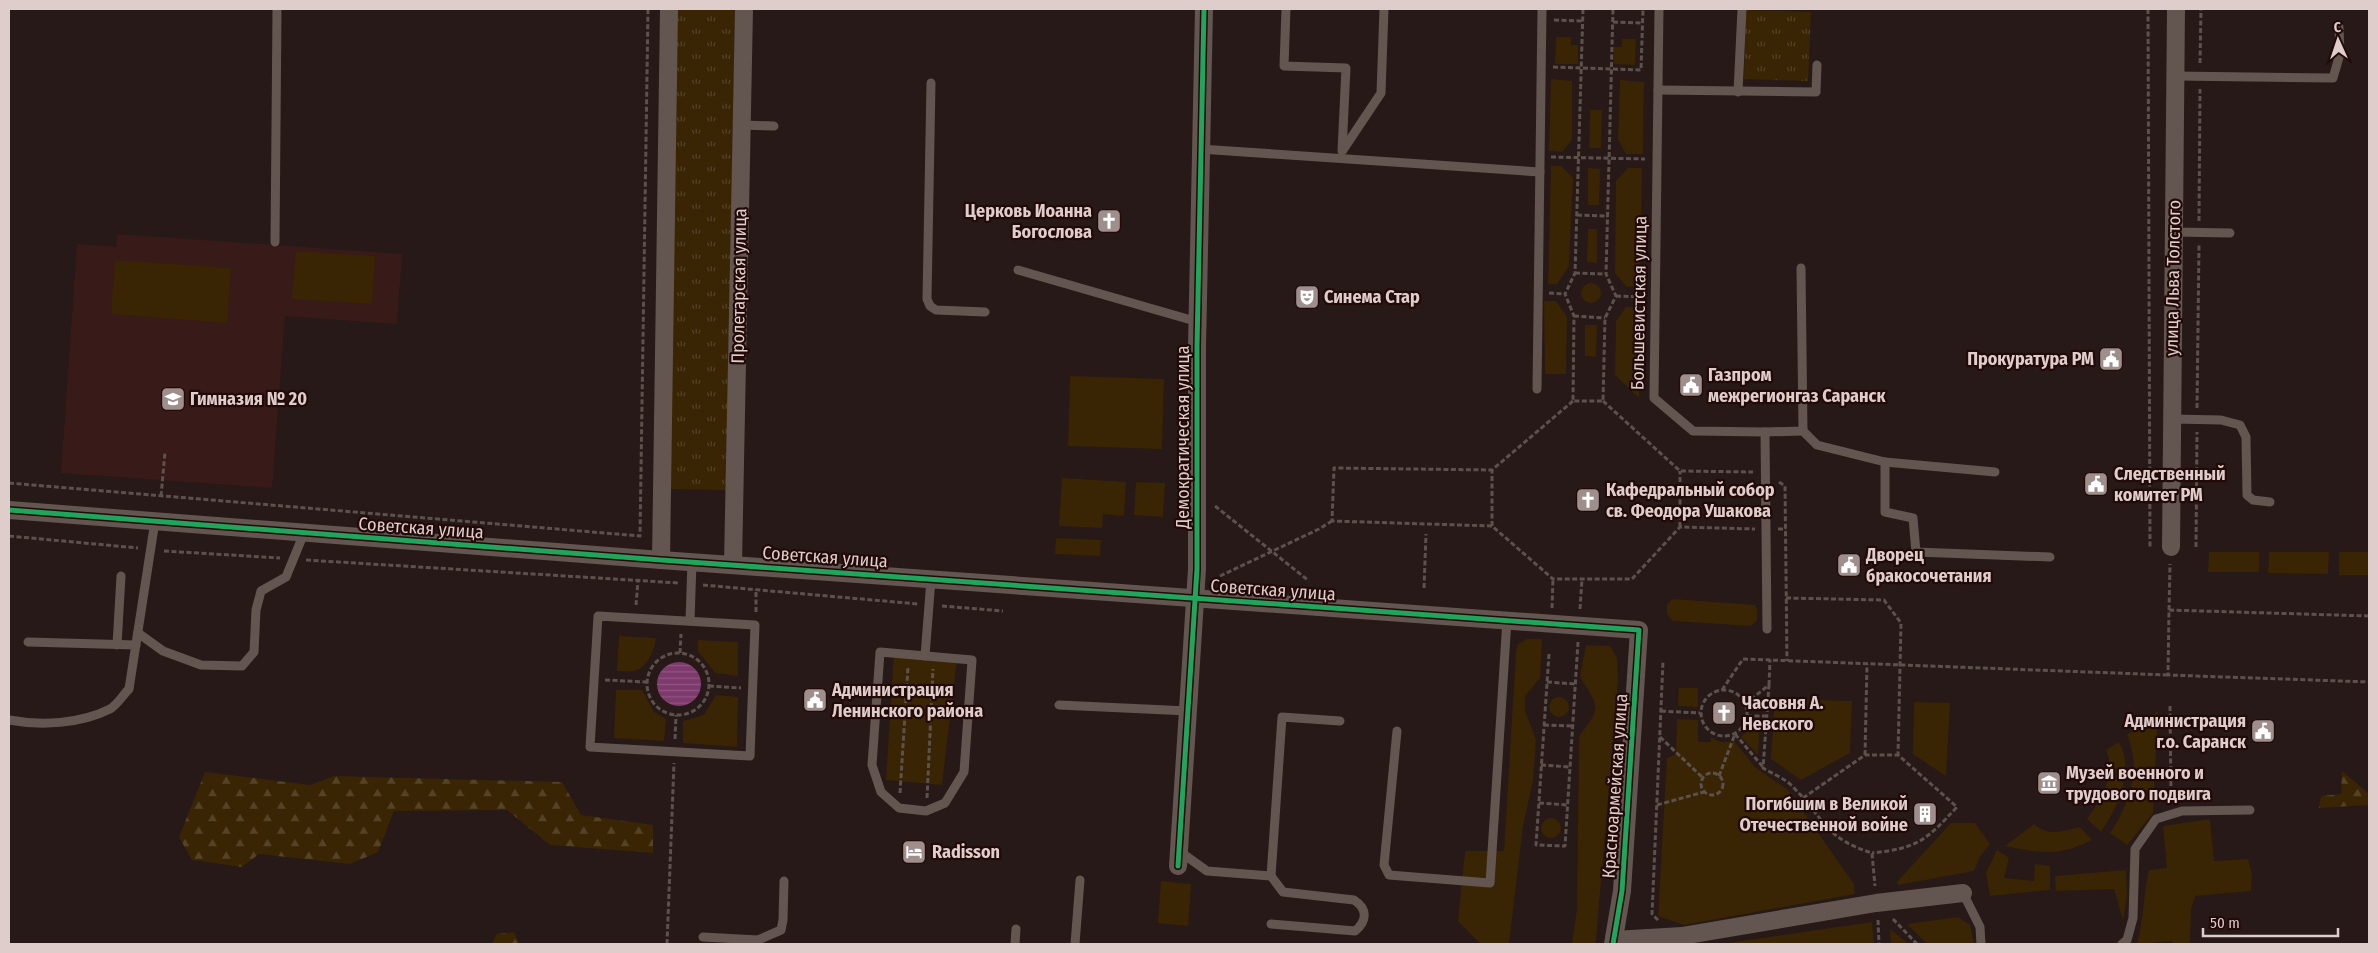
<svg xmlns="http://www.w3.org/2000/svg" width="2378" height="953" font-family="'Fira Sans Condensed',sans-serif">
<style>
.built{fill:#381a18}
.green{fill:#392404}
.forest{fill:url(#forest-firs)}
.park{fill:url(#park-tufts)}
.water{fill:url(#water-rules)}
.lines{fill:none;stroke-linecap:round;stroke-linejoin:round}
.path{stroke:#5c514d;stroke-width:3;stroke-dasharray:5 2.5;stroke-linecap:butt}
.service{stroke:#635650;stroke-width:9}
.minor{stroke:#635650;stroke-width:18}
.cycleway-casing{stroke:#220a09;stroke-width:8}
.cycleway{stroke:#20a55d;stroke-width:5}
.labels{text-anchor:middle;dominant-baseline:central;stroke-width:4.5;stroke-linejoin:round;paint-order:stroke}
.poi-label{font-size:18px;font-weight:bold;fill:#dfcdcb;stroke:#220a09;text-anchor:start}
.street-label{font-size:18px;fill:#dfcdcb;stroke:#220a09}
</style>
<defs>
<pattern id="forest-firs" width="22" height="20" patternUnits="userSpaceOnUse" patternTransform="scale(1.25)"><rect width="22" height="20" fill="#392404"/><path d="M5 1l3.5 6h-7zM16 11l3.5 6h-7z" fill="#554327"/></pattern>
<pattern id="park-tufts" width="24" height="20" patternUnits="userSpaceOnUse" patternTransform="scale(1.25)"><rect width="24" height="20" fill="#392404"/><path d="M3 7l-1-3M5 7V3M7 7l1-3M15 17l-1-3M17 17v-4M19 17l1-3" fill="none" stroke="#554327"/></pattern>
<pattern id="water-rules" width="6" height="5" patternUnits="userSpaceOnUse" patternTransform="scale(1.25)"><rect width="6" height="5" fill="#7e3a6d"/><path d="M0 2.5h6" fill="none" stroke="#905580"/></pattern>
</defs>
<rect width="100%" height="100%" fill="#261917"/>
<!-- built -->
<path class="built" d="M117,234L402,254L397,324L285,316L272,488L61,473L77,244L116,247Z"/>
<!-- green -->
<g class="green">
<path d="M1556,37H1571V45H1578V64H1555Z"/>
<path d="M1622,39H1636L1635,65L1614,64V47H1622Z"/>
<path d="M1551,79L1572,81V140L1562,152L1549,151Z"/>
<path d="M1620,80L1644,82L1643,154H1626L1618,139Z"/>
<path d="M1590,110H1602L1601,148H1589Z"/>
<path d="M1551,166H1561L1573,178L1569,266L1557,284H1548Z"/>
<path d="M1588,168L1600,169L1599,205H1588Z"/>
<path d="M1628,168H1642L1640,286L1627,287L1615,273L1616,181Z"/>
<path d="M1588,229H1597V263L1587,262Z"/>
<path d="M296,251L375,256L372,304L292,299Z"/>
<path d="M115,260L231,268L227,323L111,314Z"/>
<circle cx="1591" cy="293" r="10"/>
<path d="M1544,301H1556L1567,317L1566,374H1545Z"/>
<path d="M1626,307H1641L1639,398L1615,375L1616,321Z"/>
<path d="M1585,325H1597L1596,357L1585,356Z"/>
<path d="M1070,376L1164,379L1162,449L1068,446Z"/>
<path d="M1062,478L1126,482L1124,516L1103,514L1102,528L1059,526Z"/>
<path d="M1136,482L1165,483L1163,517L1134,515Z"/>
<path d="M1056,538L1101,540L1100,556L1055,554Z"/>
<path d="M2209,552H2259V572H2208Z"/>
<path d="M2269,552H2329L2328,574L2268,573Z"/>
<rect x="2339" y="552" width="30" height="23"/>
<path d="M1673,599L1755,605L1757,609V620L1751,626L1673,621L1667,614V604Z"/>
<path d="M619,636L656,638C655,650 647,668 634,671C629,672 622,671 617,671Z"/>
<path d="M1527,639H1542L1540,678L1525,696V711L1536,739L1533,781L1523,826L1509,944H1481L1458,921L1465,851H1504L1516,651L1518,644Z"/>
<path d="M698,640L738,642V676L715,673L698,651Z"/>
<path d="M1586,645L1610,646L1617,658L1618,680L1596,940L1595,944H1572L1577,909L1579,736C1602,707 1599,708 1580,677Z"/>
<path d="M894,653L957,659L942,785L886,780Z"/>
<path d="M1679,688H1698V707L1678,706Z"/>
<path d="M616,690H642L654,712L666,719L664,741L614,738Z"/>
<path d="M716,695L738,697L737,747L683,743V721L704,715Z"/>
<circle cx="1559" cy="707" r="10"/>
<path d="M1775,699L1852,701L1850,753L1801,780L1771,759Z"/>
<path d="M1914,702L1950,703L1946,776L1913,754Z"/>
<path d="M2158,711L2153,813L2127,845L2110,833C2129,806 2142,767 2127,735Z"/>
<path d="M1752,718L1760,719L1758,755L1741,737L1750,728Z"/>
<path d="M1677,719L1698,720V742H1711V737L1720,742H1735L1755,767L1788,790L1854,884L1855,894L1684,925L1658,916L1667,758L1676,754Z"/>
<path d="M2119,742C2135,770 2118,807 2101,832L2087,819C2101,799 2117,775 2106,750Z"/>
<circle cx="1551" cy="828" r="10"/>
<path d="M2210,819L2214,861L2248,859L2252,874L2251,891L2195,896L2191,910L2190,944H2173L2172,941L2137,944C2144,919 2143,894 2149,870L2167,868L2163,826Z"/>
<path d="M1951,823H1975L1990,844L1981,855L1974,871L1898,885L1897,882Z"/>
<path d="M2034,824C2048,837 2063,831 2080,827L2092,840C2059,857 2039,853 2005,846Z"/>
<path d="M1997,850L2009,858L2004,878L2034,881L2035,864L2050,866V890L1990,896L1986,873Z"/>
<path d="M2126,870L2127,896L2123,920L2114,889L2056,891L2055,876Z"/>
<path d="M1161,881L1191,884L1188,926L1158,923Z"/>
<path d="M1958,917L1970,925L1974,944H1927L1907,924Z"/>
<path d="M1872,922L1874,944H1721Z"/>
<path d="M1890,929L1909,944H1891Z"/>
</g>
<!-- forest -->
<g class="forest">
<path d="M2342,771L2369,794V817L2368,805L2319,808L2321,796L2341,794Z"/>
<path d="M205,772L310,785L334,776L562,782L581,815L653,825V853L550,845L507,810L394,811L378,852L350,864L259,854L242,867L192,860L179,837Z"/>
<path d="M514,932L519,944H492L497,934Z"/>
</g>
<!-- park -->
<g class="park">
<path d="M677,9H735L726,490L669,489Z"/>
<path d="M1746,10L1811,12L1808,81L1744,79Z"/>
</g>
<!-- water -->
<circle class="water" cx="679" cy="684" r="22"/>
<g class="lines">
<!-- path -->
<g class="path">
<path d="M1583,9L1575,273L1565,294L1574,316L1573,401H1603L1605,318L1616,296L1606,274L1613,9"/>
<path d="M2148,9L2150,548"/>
<path d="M1554,20L1582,21"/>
<path d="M1613,22L1642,23"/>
<path d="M2200,63L2201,9"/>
<path d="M1553,67L1641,70L1643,9"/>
<path d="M1551,157L1645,159"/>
<path d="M1577,215L1608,216"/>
<path d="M2199,221L2200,89"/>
<path d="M1575,273L1606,274"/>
<path d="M1549,293L1565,294"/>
<path d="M1616,296L1644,297"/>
<path d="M1574,316L1605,318"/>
<path d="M1573,401L1492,470L1334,468L1332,521L1492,526L1553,579H1632L1680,527L1755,529"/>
<path d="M1603,401L1680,471L1753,472"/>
<path d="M2197,408L2199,244"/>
<path d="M1779,482L1785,486L1787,661"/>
<path d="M9,483L640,536L648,9"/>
<path d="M161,496L165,452"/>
<path d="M1215,506L1309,581"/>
<path d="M1492,526V470"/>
<path d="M1680,527V471"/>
<path d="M1778,529H1786"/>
<path d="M9,536L138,548"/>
<path d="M2196,547L2197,432"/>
<path d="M164,551L280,558"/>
<path d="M306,560L679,583"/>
<path d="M1220,576L1319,529L1332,521"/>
<path d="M703,585L918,604"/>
<path d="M1424,588L1426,534"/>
<path d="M1786,598L1884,600L1901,623L1898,755"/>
<path d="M636,605L638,581"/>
<path d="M942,606L1003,611"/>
<path d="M1552,608L1553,579"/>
<path d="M1580,609L1582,579"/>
<path d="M2169,610L2170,564"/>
<path d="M756,612V589"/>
<path d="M2369,616L2169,610L2168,675L2369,682"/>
<path d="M680,653L681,634"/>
<circle cx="678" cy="684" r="31"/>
<path d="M1549,654L1536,845L1565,846L1578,642"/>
<path d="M605,680L647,682"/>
<path d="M1547,682L1575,684"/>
<path d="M1769,685L1770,660"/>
<path d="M709,686L741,688"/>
<circle cx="1724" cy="713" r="23"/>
<path d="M1722,690L1743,659L2168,675"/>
<path d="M1745,704L1769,685L1763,768C1773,774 1786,779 1793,787C1825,819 1824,838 1872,853L1875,886"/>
<path d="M2170,706L2171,801"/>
<path d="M1661,711L1700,713"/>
<path d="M1747,716H1767"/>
<path d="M1544,725L1573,726"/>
<path d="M1660,737L1703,778"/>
<path d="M675,739L676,715"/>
<path d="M1865,755L1867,664"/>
<path d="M1541,765L1570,767"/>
<circle cx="1712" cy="784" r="11"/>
<path d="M1719,776L1735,734L1763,767"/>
<path d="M900,793L908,667"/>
<path d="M927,798L933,669"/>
<path d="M1803,798L1865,755H1898L1957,807C1926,840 1919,848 1872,853"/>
<path d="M1539,803L1568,805"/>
<path d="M1657,805L1704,792"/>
<path d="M1893,919L1917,944"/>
<path d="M1658,920L1652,914L1663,661"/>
<path d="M1878,920L1879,944"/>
<path d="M667,944L674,763"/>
</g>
<!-- service -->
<g class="service">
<path d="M1286,9L1284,66L1346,68L1342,151"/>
<path d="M1659,9L1654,398L1693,431L1765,432L1767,629"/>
<path d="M2176,76L2333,78L2340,54L2339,27"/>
<path d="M931,83L927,299L930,306L936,310L985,312"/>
<path d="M1658,90L1816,92L1817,65"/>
<path d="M1738,92L1742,9"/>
<path d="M742,125L774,126"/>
<path d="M1200,149L1540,172"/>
<path d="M1343,150L1381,93L1384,9"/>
<path d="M2174,232L2230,233"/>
<path d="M275,242L277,9"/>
<path d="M1018,270L1198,322"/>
<path d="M1537,389L1542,9"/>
<path d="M2172,419L2221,420L2240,425L2246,437L2247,495L2253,500L2270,502"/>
<path d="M1803,431L1817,445L1885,462V512L1913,518L1916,552L2050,557"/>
<path d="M1765,432L1803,431L1801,268"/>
<path d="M1885,462L1995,472"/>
<path d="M598,616L755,625L750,756L590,747Z"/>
<path d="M690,621L692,562"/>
<path d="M138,633L163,651L201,665L242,666L254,652L256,610L261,591L286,577L304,533"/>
<path d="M28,642L136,645"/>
<path d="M117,645L121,576"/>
<path d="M880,652L972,660L964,772L945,803L926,811L899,808L881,792L872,765Z"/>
<path d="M925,656L931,579"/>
<path d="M1059,705L1188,711"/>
<path d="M9,720C41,726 80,724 110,709C117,705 123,695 129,689L155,521"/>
<path d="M1397,731L1384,865L1389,875L1490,883L1507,620"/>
<path d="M1179,851L1207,871L1271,876L1282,717L1340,721"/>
<path d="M1963,893L1980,927L1981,944"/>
<path d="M1271,924L1355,931C1367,921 1368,909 1354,900L1283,892L1271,876"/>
<path d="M703,937L758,940"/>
<path d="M758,944V940L781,930L783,920L784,881"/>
<path d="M1015,944L1016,929"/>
<path d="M1075,944L1080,880"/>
<path d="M2122,944L2127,940L2133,918L2135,849L2156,819L2182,811L2250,810"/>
</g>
<!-- minor -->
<g class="minor">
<path d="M9,510L661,560L1639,630L1622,891L1613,944"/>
<path d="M2171,547L2176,9"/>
<path d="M661,560L669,9"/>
<path d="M733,564L744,9"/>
<path d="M1178,866L1197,569V347L1204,9"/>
<path d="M1615,940L1682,936L1876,903L1963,893"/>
</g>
<defs>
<g id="cycleway">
<path d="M9,510L661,560L1639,630L1622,891L1613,944"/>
<path d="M1178,866L1197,569V347L1204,9"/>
</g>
</defs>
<!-- cycleway casing -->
<use href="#cycleway" class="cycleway-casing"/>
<!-- cycleway -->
<use href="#cycleway" class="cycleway"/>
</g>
<!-- icons -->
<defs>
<symbol id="church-square" viewBox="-11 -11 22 22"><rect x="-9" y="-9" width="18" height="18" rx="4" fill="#9e8e8c" stroke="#220a09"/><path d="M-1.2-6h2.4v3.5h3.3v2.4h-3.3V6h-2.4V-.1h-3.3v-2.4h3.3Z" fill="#fff"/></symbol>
<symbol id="theatre-square" viewBox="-11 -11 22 22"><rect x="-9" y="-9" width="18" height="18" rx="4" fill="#9e8e8c" stroke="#220a09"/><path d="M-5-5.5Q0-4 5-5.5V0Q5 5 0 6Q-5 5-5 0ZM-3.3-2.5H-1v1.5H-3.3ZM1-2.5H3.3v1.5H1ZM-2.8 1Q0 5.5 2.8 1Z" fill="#fff"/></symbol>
<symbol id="civic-square" viewBox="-11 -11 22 22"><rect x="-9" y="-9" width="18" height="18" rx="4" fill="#9e8e8c" stroke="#220a09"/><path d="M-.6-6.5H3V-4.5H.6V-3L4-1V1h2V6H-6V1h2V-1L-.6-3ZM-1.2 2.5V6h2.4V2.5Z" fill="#fff"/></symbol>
<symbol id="school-square" viewBox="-11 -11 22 22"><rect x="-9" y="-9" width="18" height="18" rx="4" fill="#9e8e8c" stroke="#220a09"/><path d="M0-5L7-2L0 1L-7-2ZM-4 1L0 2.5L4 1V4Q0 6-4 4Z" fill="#fff"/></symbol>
<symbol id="museum-square" viewBox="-11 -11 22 22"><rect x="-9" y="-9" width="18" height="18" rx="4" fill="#9e8e8c" stroke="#220a09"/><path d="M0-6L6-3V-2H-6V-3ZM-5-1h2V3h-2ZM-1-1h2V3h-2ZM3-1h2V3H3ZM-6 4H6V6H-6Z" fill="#fff"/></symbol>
<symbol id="building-square" viewBox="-11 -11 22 22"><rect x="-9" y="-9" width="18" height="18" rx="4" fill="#9e8e8c" stroke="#220a09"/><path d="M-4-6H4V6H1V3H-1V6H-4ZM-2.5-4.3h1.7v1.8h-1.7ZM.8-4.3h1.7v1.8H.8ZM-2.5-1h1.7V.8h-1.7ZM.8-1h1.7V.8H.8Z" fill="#fff"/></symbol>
<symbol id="hotel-square" viewBox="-11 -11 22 22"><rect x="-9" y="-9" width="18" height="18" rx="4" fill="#9e8e8c" stroke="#220a09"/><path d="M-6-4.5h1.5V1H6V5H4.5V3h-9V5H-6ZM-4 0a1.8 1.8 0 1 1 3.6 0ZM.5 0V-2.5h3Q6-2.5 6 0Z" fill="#fff"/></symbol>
</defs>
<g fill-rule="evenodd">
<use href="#church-square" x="1095" y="207" width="28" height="28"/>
<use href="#theatre-square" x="1293" y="283" width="28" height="28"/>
<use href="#civic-square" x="2097" y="345" width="28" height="28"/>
<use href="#civic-square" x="1677" y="371" width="28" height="28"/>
<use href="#school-square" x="159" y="385" width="28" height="28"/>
<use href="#civic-square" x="2082" y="470" width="28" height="28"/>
<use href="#church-square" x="1574" y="486" width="28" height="28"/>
<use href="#civic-square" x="1835" y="551" width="28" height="28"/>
<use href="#civic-square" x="801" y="686" width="28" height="28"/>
<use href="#church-square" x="1710" y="699" width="28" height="28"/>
<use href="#civic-square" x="2249" y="717" width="28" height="28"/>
<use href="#museum-square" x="2035" y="769" width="28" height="28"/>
<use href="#building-square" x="1911" y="800" width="28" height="28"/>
<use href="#hotel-square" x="900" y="838" width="28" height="28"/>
</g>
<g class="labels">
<!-- poi labels -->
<g class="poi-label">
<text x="1092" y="211" text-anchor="end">Церковь Иоанна<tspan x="1092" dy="21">Богослова</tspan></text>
<text x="1324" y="297">Синема Стар</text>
<text x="2094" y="359" text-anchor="end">Прокуратура РМ</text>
<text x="1708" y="375">Газпром<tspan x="1708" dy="21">межрегионгаз Саранск</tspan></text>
<text x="190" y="399">Гимназия № 20</text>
<text x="2114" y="474">Следственный<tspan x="2114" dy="21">комитет РМ</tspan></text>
<text x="1606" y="490">Кафедральный собор<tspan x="1606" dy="21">св. Феодора Ушакова</tspan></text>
<text x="1866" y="555">Дворец<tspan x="1866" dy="21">бракосочетания</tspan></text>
<text x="832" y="690">Администрация<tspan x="832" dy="21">Ленинского района</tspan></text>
<text x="1742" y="703">Часовня А.<tspan x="1742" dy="21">Невского</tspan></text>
<text x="2246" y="721" text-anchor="end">Администрация<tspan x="2246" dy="21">г.о. Саранск</tspan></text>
<text x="2066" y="773">Музей военного и<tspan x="2066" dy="21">трудового подвига</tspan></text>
<text x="1908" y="804" text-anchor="end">Погибшим в Великой<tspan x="1908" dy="21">Отечественной войне</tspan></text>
<text x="932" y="852">Radisson</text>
</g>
<!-- street labels -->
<g class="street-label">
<text transform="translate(2173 278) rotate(-89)">улица Льва Толстого</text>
<text transform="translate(739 286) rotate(-89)">Пролетарская улица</text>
<text transform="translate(1639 303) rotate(-89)">Большевистская улица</text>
<text transform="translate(1183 437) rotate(-90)">Демократическая улица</text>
<text transform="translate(421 528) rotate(4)">Советская улица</text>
<text transform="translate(825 557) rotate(4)">Советская улица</text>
<text transform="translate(1273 590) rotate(4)">Советская улица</text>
<text transform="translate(1615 786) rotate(-86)">Красноармейская улица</text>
</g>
</g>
<!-- border -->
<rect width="2378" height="953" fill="none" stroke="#dfcdcb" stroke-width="20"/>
<!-- north arrow -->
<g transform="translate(2338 40) rotate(357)" stroke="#220a09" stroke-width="4" paint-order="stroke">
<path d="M0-4L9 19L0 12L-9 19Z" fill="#dfcdcb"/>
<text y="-8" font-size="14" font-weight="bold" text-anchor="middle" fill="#dfcdcb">С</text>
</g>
<!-- scale -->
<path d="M2203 928v8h135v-8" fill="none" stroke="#dfcdcb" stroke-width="2.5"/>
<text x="2210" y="928" font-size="15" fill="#dfcdcb" stroke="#220a09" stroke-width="4" paint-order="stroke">50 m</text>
</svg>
